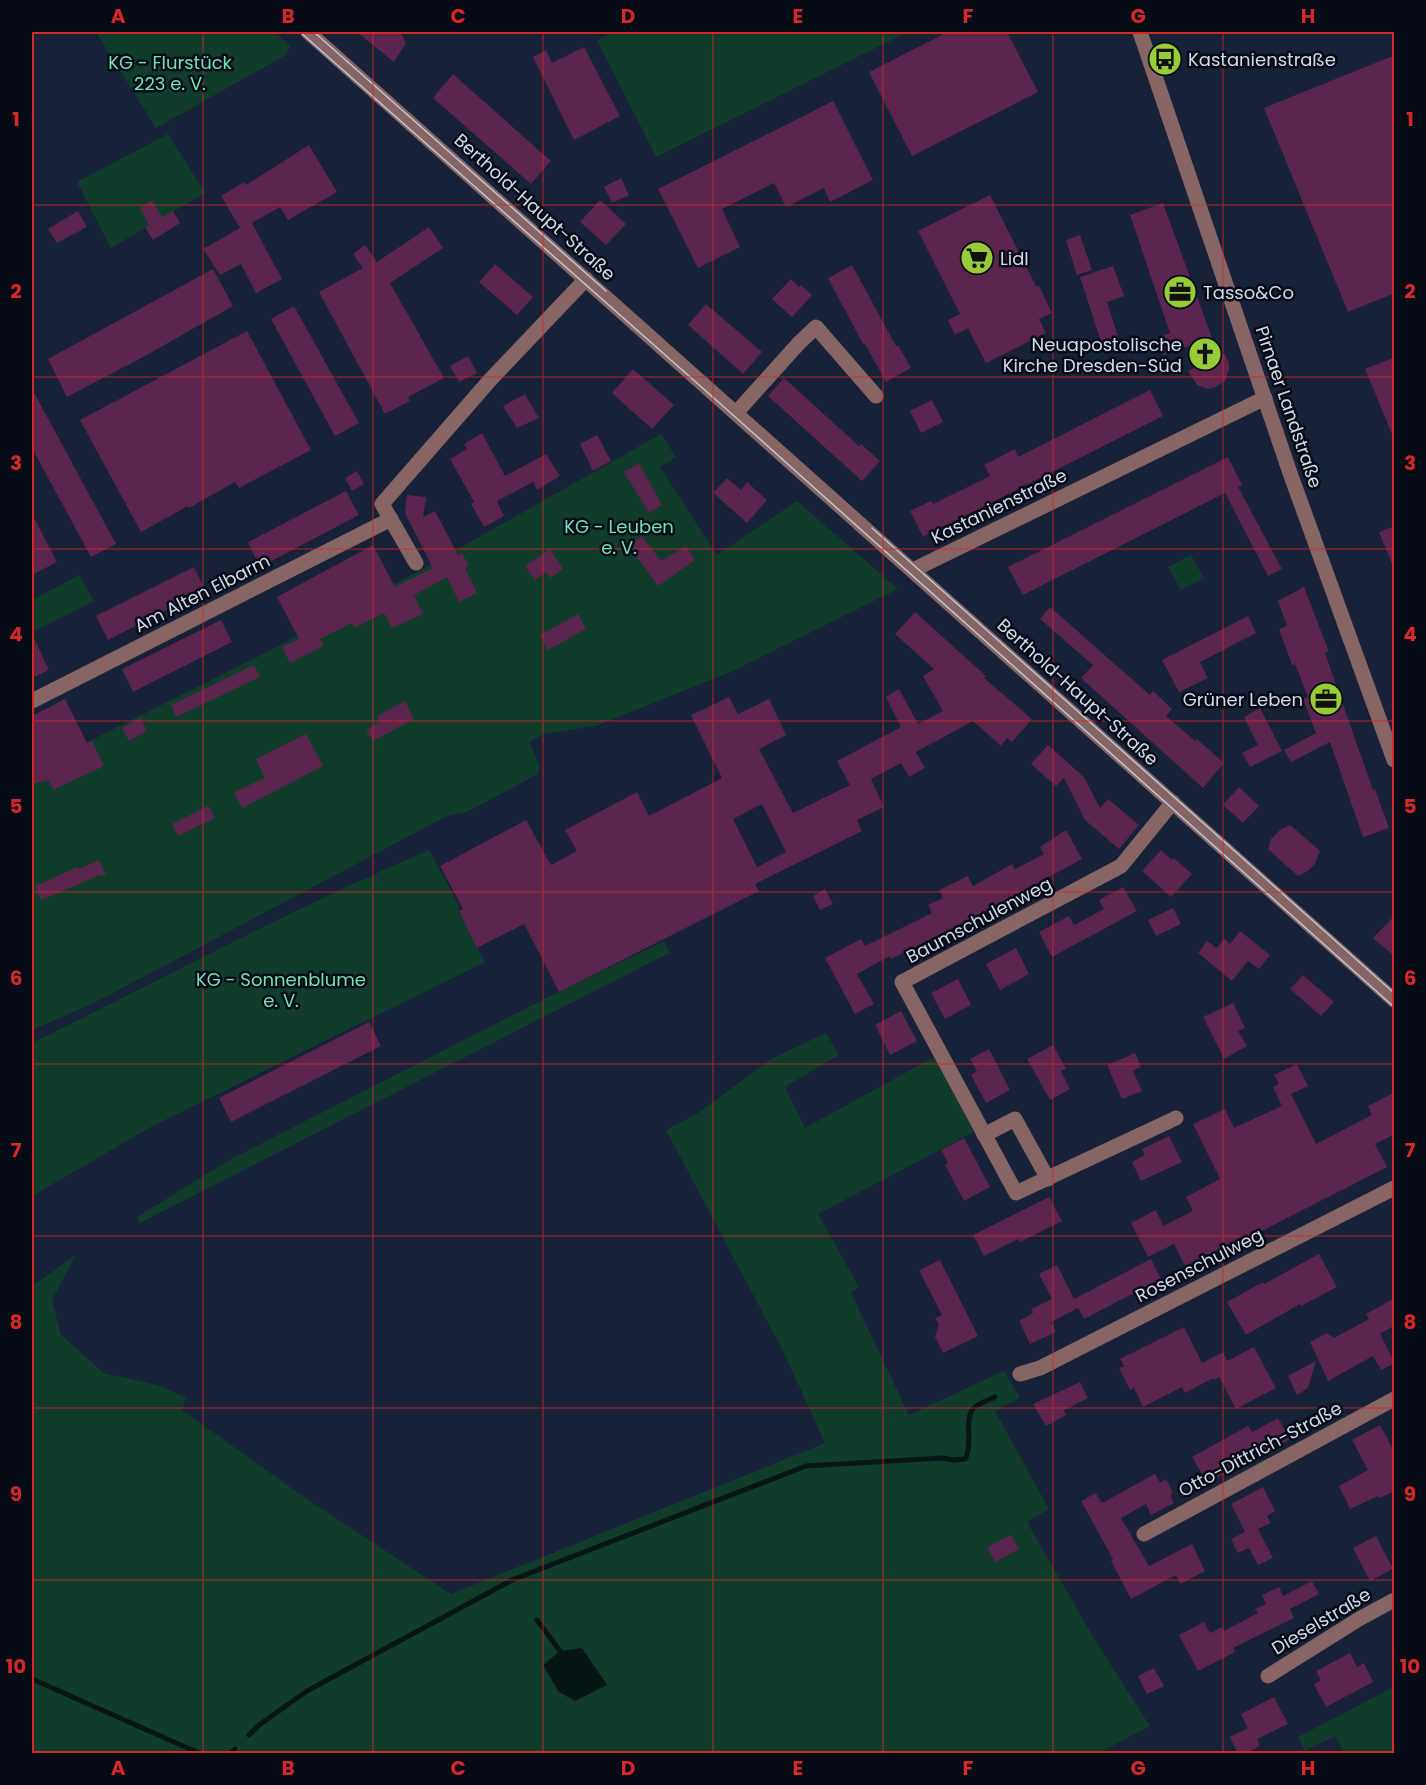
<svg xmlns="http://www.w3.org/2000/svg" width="1426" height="1785" font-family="Poppins,sans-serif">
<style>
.green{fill:#103c2c}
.water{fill:#081515}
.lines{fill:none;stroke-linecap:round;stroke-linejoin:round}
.stream{stroke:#081515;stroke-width:5}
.building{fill:#5b254d;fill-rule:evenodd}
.minor{stroke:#866564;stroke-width:15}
.tram{stroke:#bfc7d6;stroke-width:1.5}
.grid{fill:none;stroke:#d62828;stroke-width:1.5;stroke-opacity:0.55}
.labels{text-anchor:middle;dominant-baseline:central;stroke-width:5;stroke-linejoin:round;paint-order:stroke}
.poi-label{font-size:18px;fill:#d3dbe9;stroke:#070b15;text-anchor:start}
.park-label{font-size:18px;fill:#72e5b7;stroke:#070b15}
.street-label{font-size:18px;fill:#d3dbe9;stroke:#070b15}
.neatline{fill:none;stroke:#d62828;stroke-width:2}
.grid-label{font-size:20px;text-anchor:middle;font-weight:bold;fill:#d62828}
</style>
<rect width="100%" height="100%" fill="#172137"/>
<!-- green -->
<g class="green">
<path d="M101,32H275L290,46L286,55L156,128L97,34Z"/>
<path d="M614,32H908L656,157L597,40Z"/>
<path d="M168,134L205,193L111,248L77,182Z"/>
<path d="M661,434L676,457L660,467L717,555L797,501L898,589L733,671L596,726L544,734L529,742L540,766L538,774L467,812L447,816L96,1002L32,1030V770L259,656L428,566Z"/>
<path d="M1191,555L1204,578L1181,590L1168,567Z"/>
<path d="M79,575L94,601L32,632V600Z"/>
<path d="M429,850L459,905V911L485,962L151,1127L32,1196V1043C164,978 293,908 429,850Z"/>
<path d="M664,941L669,953L140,1223L137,1217L231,1159L552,995Z"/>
<path d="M826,1033L839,1055L785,1087L805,1128L934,1057L974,1132L818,1214L859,1287L851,1293L909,1415L1004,1371L1020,1398L995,1411L1049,1509L1027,1522L1096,1642L1150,1726L1097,1754L32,1753V1286L76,1255L52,1300L61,1335L104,1373L161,1386L186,1398L182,1410L304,1497L451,1594L825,1443L785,1355L666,1130L698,1113L771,1059Z"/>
<path d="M1394,1687V1753H1344L1335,1736L1305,1751L1298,1737Z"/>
</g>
<!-- water -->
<path class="water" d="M582,1648L607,1685L575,1701L559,1692L543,1665L560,1651Z"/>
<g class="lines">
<!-- stream -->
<g class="stream">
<path d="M537,1620L560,1651"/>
<path d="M32,1679L201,1754"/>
<path d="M249,1735L259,1725L307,1691L512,1580L806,1466L942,1458L954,1460L965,1459C974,1444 963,1419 974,1408C978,1403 989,1400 995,1397"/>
<path d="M230,1754L235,1749"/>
</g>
</g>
<!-- building -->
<g class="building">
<path d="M357,32H400L406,43L394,62Z"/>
<path d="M948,32H1007L1038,92L912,156L869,72Z"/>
<path d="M584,47L620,116L574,140L533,57L546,50L552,63Z"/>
<path d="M1395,55V293L1348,312L1264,108Z"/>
<path d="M453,74L551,161L531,184L433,98Z"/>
<path d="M833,101L873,180L830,202L824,188L786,207L774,183L722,209L740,247L698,268L658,189Z"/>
<path d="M309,145L337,192L288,220L280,207L252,223L282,279L256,293L241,264L220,275L203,249L240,228L221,196L244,182L246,185Z"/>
<path d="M621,178L629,195L612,203L604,187Z"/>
<path d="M990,195L1036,286H1039L1052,313L1039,319L1046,333L986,363L968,328L955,335L948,320L960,314L918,231Z"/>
<path d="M152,200L162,217L173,211L180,223L153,240L145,227L149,225L140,208Z"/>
<path d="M600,200L626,224L606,245L580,222Z"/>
<path d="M1163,203L1212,338L1163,355L1157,338L1170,333L1130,215Z"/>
<path d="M78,211L87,227L57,243L48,229Z"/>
<path d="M429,227L443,248L390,283L444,378L408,397L410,401L385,414L319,292L363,268L353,254L365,245L377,262Z"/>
<path d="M1080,235L1092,270L1077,275L1066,240Z"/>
<path d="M495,264L533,297L517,315L479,282Z"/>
<path d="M852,265L896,346L898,345L911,368L886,382L865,344H863L828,278Z"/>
<path d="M1113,266L1124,296L1107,302L1119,340L1102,345L1080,277Z"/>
<path d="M213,269L233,306L145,356L67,397L48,359Z"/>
<path d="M791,279L799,287L801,285L812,295L792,317L772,299Z"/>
<path d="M706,304L762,352L743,374L688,325Z"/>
<path d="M294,306L359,423L335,436L271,319Z"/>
<path d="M247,331L311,450L239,488L235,482L189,508L188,506L141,532L80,420Z"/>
<path d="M1224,353L1229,363V370L1225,381L1214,388L1208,389L1197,385L1188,371Z"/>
<path d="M468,356L477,373L459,382L450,366Z"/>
<path d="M1395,357V439H1394L1365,369Z"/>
<path d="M633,369L674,405L652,429L612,393Z"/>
<path d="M784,378L859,446L861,444L880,461L862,481L768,396Z"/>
<path d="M32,389L116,544L91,557L32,448Z"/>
<path d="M1150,390L1163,416L923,537L910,511L931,501L933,504L990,476L984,465L1015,449L1018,457Z"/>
<path d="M525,394L539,418L517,428L503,406Z"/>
<path d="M932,400L943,422L921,433L910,411Z"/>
<path d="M482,433L505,476L546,454L560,476L537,490L533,482L497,501L504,516L484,527L471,504L474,502L450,459L467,449L464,444Z"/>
<path d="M597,435L611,461L593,471L580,444Z"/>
<path d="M1228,457L1242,485L1238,487L1282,569L1268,576L1225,493L1023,595L1008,567Z"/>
<path d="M639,463L662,505L649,513L624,472Z"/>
<path d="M357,471L364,484L352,491L345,478Z"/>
<path d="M727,478L741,490L747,482L767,500L747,523L713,493Z"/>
<path d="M346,491L359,515L260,567L248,542Z"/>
<path d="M407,495L426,497L423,517L435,511L458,555L462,553L469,566L465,568L477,593L459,602L447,577L414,595L423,614L392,628L384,613L354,628L352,623L320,639L324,646L290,663L282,647L299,639L277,597L373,545L395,587L433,568L405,513Z"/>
<path d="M32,514L57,562L32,575Z"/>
<path d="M1395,526V569H1394L1379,532Z"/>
<path d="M642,536L661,561L686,546L695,560L658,586L629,546Z"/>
<path d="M550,549L563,569L550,578L546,572L535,580L525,566Z"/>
<path d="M194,567L205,590L108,640L96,616Z"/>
<path d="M1304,587L1329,652L1325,653L1373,790L1375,789L1389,828L1363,837L1330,742L1291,762L1284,750L1316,733L1303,699L1308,697L1295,664L1292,665L1279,629L1287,626L1278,601Z"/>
<path d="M1050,607L1150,695L1153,691L1172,709L1166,716L1195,741L1197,739L1224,763L1203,788L1081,678L1093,665L1040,619Z"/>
<path d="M915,612L986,676L984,678L1032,719L1012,742L1007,738L1001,746L973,721L916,752L925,768L909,777L901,763L871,779L884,807L857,820L862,831L755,884L759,891L559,992L524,924L477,948L459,911L463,909L440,866L526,820L551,865L577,851L565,830L637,792L649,816L722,778L691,715L729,697L738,714L769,699L786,735L759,749L793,813L850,785L837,761L901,727L886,697L899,689L918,724L943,711L923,676L934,669L895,634ZM762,804L786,852L757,867L733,819Z"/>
<path d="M578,614L586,629L548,650L540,635Z"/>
<path d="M1248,616L1256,633L1200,662L1208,678L1179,692L1162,660Z"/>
<path d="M221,620L232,642L133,692L122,669Z"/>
<path d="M32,634L49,670L32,678Z"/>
<path d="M254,665L260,677L176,717L171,705Z"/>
<path d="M65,699L87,743L92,741L104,766L53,790L49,780L32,784V716Z"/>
<path d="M405,701L414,719L373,741L366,730L380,722L377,716Z"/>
<path d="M1260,708L1282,751L1250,767L1242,753L1258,745L1244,717Z"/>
<path d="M141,718L147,731L129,741L122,728Z"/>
<path d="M306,734L323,766L242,808L234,792L265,778L256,759Z"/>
<path d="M1048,745L1084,777L1100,808L1108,799L1139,825L1119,849L1085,820L1064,778L1056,786L1031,764Z"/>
<path d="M1239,787L1259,806L1243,823L1223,805Z"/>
<path d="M208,806L215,818L178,836L172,824Z"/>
<path d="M1290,825L1320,851L1315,864L1308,871L1298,876L1268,849L1271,839L1280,830Z"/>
<path d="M1066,830L1082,859L1000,904L891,959L890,956L857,974L874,1004L855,1014L825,958L861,939L865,946L932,913L928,905L943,898L939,890L968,876L973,886L1012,864L1015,869L1044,854L1040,847Z"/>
<path d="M1161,850L1172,860L1174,858L1192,874L1171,897L1142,871Z"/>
<path d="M99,860L106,875H100L41,900L35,886L78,867L79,869Z"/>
<path d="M1123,887L1137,911L1052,957L1039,932L1069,916L1074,925L1104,909L1099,900Z"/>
<path d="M825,889L833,904L820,910L813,896Z"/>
<path d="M1173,908L1181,924L1156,936L1148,920Z"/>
<path d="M1395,915V957L1373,938Z"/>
<path d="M1240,931L1270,955L1259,969L1248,961L1232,981L1198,953L1207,941L1217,948L1224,939L1230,944Z"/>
<path d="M1016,948L1029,974L1000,990L986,964Z"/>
<path d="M1303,975L1334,1002L1321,1016L1290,989Z"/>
<path d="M958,979L971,1005L945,1019L931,993Z"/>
<path d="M1233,1003L1245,1028L1238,1031L1247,1046L1224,1059L1203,1017Z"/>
<path d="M901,1011L917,1041L890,1055L875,1025Z"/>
<path d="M369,1022L381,1046L231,1122L219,1098Z"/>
<path d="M1053,1045L1066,1069L1061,1071L1070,1089L1050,1100L1027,1059Z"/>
<path d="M989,1049L1010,1090L986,1103L971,1075L977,1071L970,1059Z"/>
<path d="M1135,1053L1141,1067L1133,1071L1142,1091L1122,1099L1107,1065Z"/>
<path d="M1297,1064L1308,1086L1291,1094L1316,1144L1372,1115L1368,1106L1395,1092V1134L1375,1144L1387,1167L1240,1242L1239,1240L1185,1266L1174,1244L1148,1257L1131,1223L1156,1210L1163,1226L1193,1211L1186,1197L1220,1179L1193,1124L1225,1109L1234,1128L1282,1106L1273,1087L1279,1084L1274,1075Z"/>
<path d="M1169,1136L1182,1162L1141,1181L1132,1162L1145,1155L1142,1149Z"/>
<path d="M964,1138L990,1187L964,1201L945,1165L948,1163L941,1150Z"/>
<path d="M1049,1197L1062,1221L1020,1242L1018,1239L984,1256L973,1235Z"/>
<path d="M1319,1254L1337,1287L1301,1306L1300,1304L1246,1335L1227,1302L1263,1282L1264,1284Z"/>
<path d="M1151,1259L1161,1279L1084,1319L1078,1308L1051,1322L1056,1332L1030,1344L1019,1321L1033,1313L1031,1309L1052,1299L1039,1274L1057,1265L1074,1299Z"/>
<path d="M940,1260L978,1336L943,1353L935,1337L939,1325L935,1318L942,1315L919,1270Z"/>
<path d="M1395,1298V1325L1380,1334L1395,1363L1381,1370L1373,1356L1328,1381L1310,1342L1327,1333L1334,1338L1369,1319L1366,1314Z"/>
<path d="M1184,1327L1202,1363L1223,1352L1227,1361L1254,1347L1276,1388L1236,1409L1219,1377L1214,1380L1213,1378L1185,1393L1182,1387L1143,1407L1134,1388L1130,1390L1119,1368L1124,1366L1120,1359Z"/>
<path d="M1316,1361L1308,1388L1297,1395L1288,1376Z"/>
<path d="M1080,1382L1088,1398L1064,1410L1066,1415L1046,1426L1033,1404Z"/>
<path d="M1278,1418L1290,1439L1266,1452L1262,1444L1227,1463L1231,1470L1207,1483L1192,1457L1248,1426L1252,1432Z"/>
<path d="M1380,1425L1395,1453V1491L1380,1498L1378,1496L1350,1509L1339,1486L1368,1470L1352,1440Z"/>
<path d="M1155,1474L1160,1483L1166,1479L1173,1493L1170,1495L1174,1503L1151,1515L1146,1504L1121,1518L1149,1566L1192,1544L1205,1571L1180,1584L1176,1575L1131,1599L1111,1561L1113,1559L1081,1501L1096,1493L1102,1503Z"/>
<path d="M1263,1487L1275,1511L1267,1516L1271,1523L1258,1529L1273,1558L1258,1565L1249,1548L1238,1553L1231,1539L1245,1532L1231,1504Z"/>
<path d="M1011,1535L1019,1549L995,1562L987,1547Z"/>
<path d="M1376,1536L1393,1569L1370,1581L1353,1548Z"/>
<path d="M1312,1581L1319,1594L1290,1609L1294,1618L1233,1648L1235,1652L1198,1671L1179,1635L1204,1622L1210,1633L1222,1627L1224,1631L1258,1613L1255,1609L1266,1604L1262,1595L1279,1587L1283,1596Z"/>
<path d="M1350,1653L1357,1667L1364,1663L1373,1682L1326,1707L1314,1684L1321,1680L1316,1671Z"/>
<path d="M1154,1668L1164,1686L1147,1694L1138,1676Z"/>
<path d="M1274,1697L1288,1724L1257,1739L1260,1746L1245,1754H1238L1230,1737L1248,1728L1241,1714Z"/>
</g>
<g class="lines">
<!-- minor -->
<g class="minor">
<path d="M308,32L1394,1000"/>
<path d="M1140,32L1290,473L1394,760"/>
<path d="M736,413L799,343L816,327L876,396"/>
<path d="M416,563L382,504L490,380L586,279"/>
<path d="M913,570L1265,398"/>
<path d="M32,701L391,519"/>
<path d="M1173,802L1121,866L902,982L1016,1193L1176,1118"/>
<path d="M984,1135L1015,1119L1048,1179"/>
<path d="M1020,1374L1040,1368L1394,1188"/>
<path d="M1144,1534L1394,1399"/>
<path d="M1268,1676L1359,1619L1394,1600"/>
</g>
<!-- tram -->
<g class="tram">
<path d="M300,32L724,407L1394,1007"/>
<path d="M314,32L606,291"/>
<path d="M872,528L1394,993"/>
</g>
</g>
<!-- grid -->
<path class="grid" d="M203,32V1754M373,32V1754M543,32V1754M713,32V1754M883,32V1754M1053,32V1754M1223,32V1754M32,205H1394M32,377H1394M32,549H1394M32,721H1394M32,892H1394M32,1064H1394M32,1236H1394M32,1408H1394M32,1580H1394"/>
<!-- icons -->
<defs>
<symbol id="bus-disc" viewBox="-11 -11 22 22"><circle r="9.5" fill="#97cc38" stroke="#070b15"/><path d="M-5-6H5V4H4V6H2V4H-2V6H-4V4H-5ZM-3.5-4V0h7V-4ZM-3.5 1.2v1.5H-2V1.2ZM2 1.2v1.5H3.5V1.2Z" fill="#111"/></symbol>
<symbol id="supermarket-disc" viewBox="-11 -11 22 22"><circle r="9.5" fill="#97cc38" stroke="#070b15"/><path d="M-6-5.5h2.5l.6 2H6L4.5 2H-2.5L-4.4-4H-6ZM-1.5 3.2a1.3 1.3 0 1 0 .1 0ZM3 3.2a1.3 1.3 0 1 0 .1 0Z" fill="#111"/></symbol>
<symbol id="office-disc" viewBox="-11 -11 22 22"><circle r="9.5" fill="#97cc38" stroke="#070b15"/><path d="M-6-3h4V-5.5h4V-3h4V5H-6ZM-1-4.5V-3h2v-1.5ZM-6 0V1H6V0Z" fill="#111"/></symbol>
<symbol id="church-disc" viewBox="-11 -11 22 22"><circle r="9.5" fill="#97cc38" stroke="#070b15"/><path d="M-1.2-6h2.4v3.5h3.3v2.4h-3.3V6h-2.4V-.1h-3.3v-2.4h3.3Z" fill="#111"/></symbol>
</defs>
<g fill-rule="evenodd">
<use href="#bus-disc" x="1146" y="40" width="38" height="38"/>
<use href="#supermarket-disc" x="958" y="239" width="38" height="38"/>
<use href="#office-disc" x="1161" y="273" width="38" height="38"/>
<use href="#church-disc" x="1186" y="335" width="38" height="38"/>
<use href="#office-disc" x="1307" y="680" width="38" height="38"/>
</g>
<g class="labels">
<!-- poi labels -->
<g class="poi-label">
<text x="1188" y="59">Kastanienstraße</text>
<text x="1000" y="258">Lidl</text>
<text x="1203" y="292">Tasso&amp;Co</text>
<text x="1182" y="344" text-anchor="end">Neuapostolische<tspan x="1182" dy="21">Kirche Dresden-Süd</tspan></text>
<text x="1303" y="699" text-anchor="end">Grüner Leben</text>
</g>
<!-- park labels -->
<g class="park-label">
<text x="170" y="62">KG - Flurstück<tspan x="170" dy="21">223 e. V.</tspan></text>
<text x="619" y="526">KG - Leuben<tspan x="619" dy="21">e. V.</tspan></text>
<text x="281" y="979">KG - Sonnenblume<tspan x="281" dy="21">e. V.</tspan></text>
</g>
<!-- street labels -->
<g class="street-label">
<text transform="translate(535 207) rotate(42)">Berthold-Haupt-Straße</text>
<text transform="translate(1289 407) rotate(71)">Pirnaer Landstraße</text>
<text transform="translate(999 506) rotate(-26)">Kastanienstraße</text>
<text transform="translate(202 593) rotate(-27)">Am Alten Elbarm</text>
<text transform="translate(1078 692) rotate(42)">Berthold-Haupt-Straße</text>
<text transform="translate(979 920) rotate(-28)">Baumschulenweg</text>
<text transform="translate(1199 1265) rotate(-27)">Rosenschulweg</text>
<text transform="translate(1260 1449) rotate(-28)">Otto-Dittrich-Straße</text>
<text transform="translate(1321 1621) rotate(-31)">Dieselstraße</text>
</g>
</g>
<!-- border -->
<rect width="1426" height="1785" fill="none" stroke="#070b15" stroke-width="66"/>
<rect x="33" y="33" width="1360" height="1719" class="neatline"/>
<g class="grid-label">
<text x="118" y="23">A</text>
<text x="288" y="23">B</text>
<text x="458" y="23">C</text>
<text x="628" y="23">D</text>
<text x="798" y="23">E</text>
<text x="968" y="23">F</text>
<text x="1138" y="23">G</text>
<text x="1308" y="23">H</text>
<text x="16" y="126">1</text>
<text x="1410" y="126">1</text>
<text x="16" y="298">2</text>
<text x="1410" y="298">2</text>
<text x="16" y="470">3</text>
<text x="1410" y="470">3</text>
<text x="16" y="641">4</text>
<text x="1410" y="641">4</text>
<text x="16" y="813">5</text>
<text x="1410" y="813">5</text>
<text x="16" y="985">6</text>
<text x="1410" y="985">6</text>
<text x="16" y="1157">7</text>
<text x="1410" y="1157">7</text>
<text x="16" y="1329">8</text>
<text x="1410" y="1329">8</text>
<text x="16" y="1501">9</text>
<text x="1410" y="1501">9</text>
<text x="16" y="1673">10</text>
<text x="1410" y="1673">10</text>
<text x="118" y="1775">A</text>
<text x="288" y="1775">B</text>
<text x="458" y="1775">C</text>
<text x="628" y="1775">D</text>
<text x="798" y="1775">E</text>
<text x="968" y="1775">F</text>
<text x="1138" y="1775">G</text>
<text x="1308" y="1775">H</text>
</g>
</svg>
